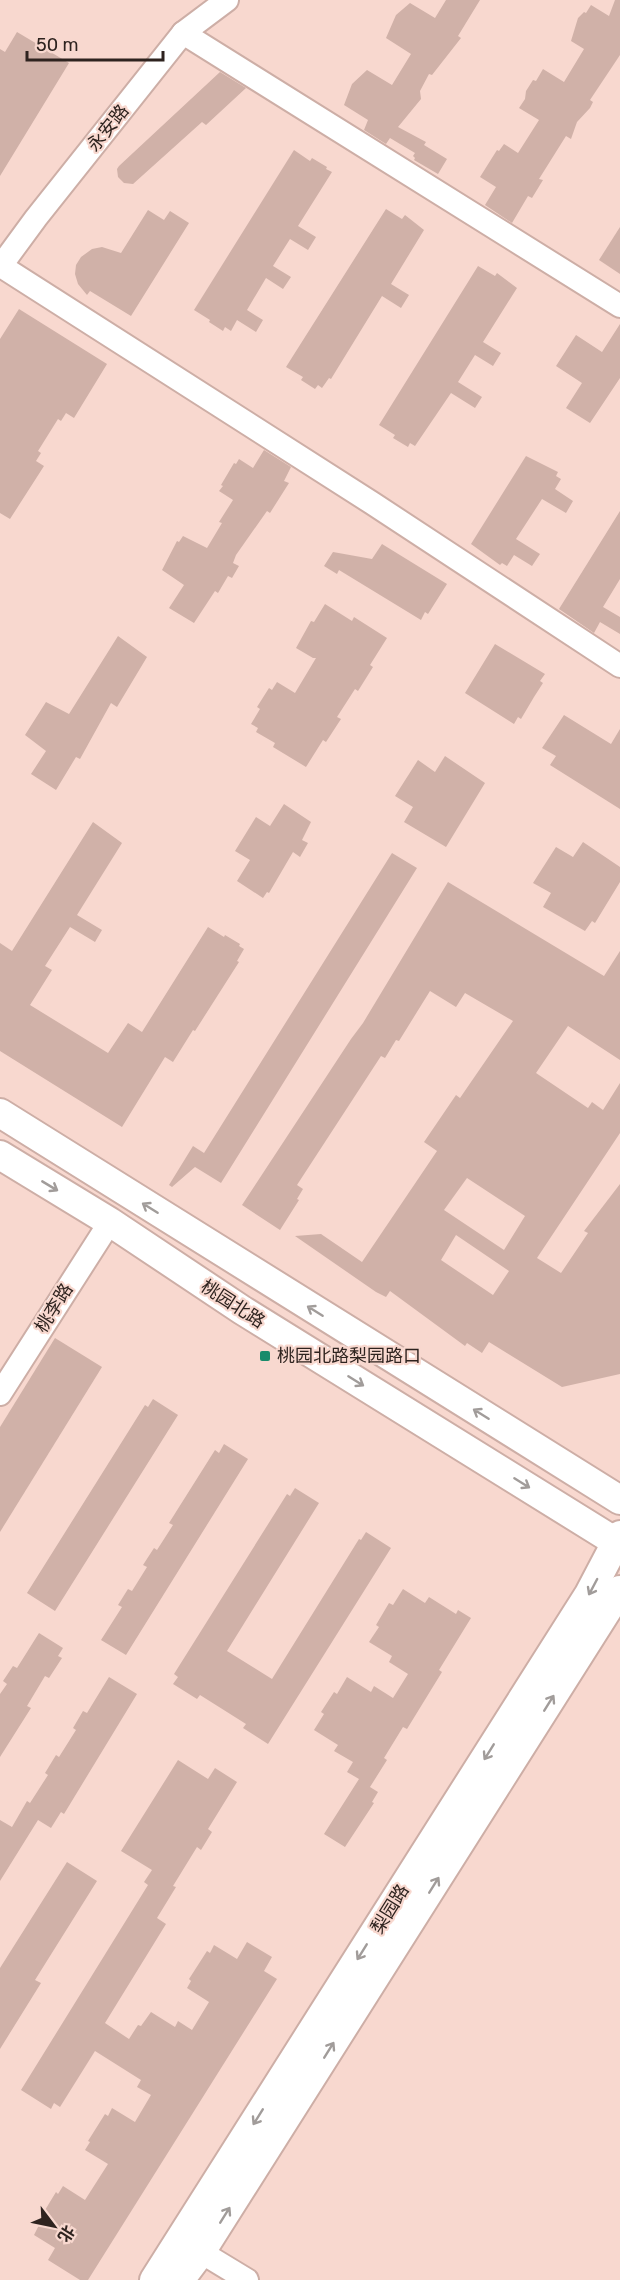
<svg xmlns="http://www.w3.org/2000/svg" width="620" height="2280" font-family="Rubik,'Noto Sans SC',sans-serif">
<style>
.building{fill:#d0b1a8;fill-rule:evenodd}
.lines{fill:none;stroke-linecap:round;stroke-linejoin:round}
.minor-casing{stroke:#cdaea6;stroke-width:26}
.major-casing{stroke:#cdaea6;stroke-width:32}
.minor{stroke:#fff;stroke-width:22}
.major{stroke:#fff;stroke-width:28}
.oneway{stroke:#a19c9a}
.poi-dot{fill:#198b6b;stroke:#f8d8cf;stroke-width:2}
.labels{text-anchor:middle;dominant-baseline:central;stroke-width:4.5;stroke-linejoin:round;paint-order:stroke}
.street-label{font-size:18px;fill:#2e231f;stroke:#f8d8cf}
.poi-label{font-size:18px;fill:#2e231f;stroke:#f8d8cf;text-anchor:start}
</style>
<rect width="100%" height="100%" fill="#f8d8cf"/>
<!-- building -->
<g class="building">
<path d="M446,0H480L458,36L461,38L432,75L429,74L420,91L421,99L398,127L426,142L424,145L447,159L438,174L414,160L415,158L413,156L415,153L390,138L386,144L364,130L368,120L344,105L352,84L367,70L392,85L411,54L386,38L396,15L410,3L435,18Z"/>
<path d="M615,0H620V55L590,100L593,102L590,108L577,122L571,139L566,136L539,179L543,180L532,198L528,196L512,223L485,205L496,187L480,177L497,150L499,151L504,144L518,153L539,120L519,108L525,99L526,91L533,80L536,81L543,69L564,82L584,49L571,41L578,18L584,12L586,13L591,5L609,16Z"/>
<path d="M17,32L69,63L0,176V49L5,52Z"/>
<path d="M220,72L246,88L206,125L202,122L133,184L124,183L118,177L117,169L119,166Z"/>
<path d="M294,150L310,161L312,158L327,167L326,169L332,172L298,226L316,237L308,250L290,239L273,266L291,277L283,289L266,278L247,310L263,320L256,332L237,320L231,331L225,327L223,331L209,322L210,320L194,310Z"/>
<path d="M386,209L402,219L405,215L424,230L391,284L409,295L401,308L382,296L331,379L329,378L322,388L318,385L315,389L301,380L303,377L286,367Z"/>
<path d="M148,210L164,220L170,211L189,223L131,316L90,291L87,295L78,284L75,274L76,265L81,257L92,249L102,247L121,253Z"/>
<path d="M620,227V274L599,260Z"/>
<path d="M478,266L495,276L497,273L517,288L483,342L501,353L493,366L475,355L458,382L482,397L475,408L451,393L415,446L410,443L408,447L393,438L395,435L379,425Z"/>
<path d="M19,309L107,364L74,418L66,413L61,421L58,419L38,451L41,453L36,461L44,466L10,519L0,513V339Z"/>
<path d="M620,324V378L590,423L566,408L582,383L556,366L576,335L602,352Z"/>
<path d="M264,450L291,467L284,481L289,483L270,513L267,511L236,555L233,563L239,566L232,578L228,576L218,593L215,591L194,623L169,608L184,585L162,570L177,541L179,542L183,536L207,548L222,523L219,522L233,500L219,491L223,486L221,485L234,463L236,464L239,459L253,468Z"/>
<path d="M526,456L558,472L556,476L561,479L555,489L573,501L566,513L542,499L516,539L540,554L532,566L514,555L507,566L502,563L500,565L471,544Z"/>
<path d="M620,511V579L603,607L620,617V634L600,622L594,633L559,609Z"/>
<path d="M382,544L447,584L428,614L425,612L421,620L339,570L337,574L324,566L333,552L372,559Z"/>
<path d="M325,604L352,621L354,617L387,638L370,665L373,667L358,691L355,689L337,717L341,719L326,742L323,740L306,767L273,747L275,743L256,732L258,728L251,724L260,709L257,707L269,688L272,690L277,682L295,693L316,658H313L296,648L311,621L314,622Z"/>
<path d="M118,636L147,657L117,707L111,703L80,759L76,757L56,790L31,774L46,751L25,735L46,702L69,714Z"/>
<path d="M495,644L545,674L540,681L543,683L534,697L521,719L518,717L514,724L465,693Z"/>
<path d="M564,715L611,744L620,729V809L550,765L556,756L542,748Z"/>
<path d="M445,756L485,783L446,847L404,822L413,807L395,796L418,760L435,772Z"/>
<path d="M284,804L311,822L302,840L308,843L300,857L293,852L269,893L267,892L263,898L237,881L250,860L235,851L256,817L270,826Z"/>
<path d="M93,822L122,843L77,915L102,930L95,942L70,927L45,966L52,970L30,1005L108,1053L128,1023L142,1032L208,927L224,937L225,935L240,944L239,946L244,949L237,961L239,962L195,1031L193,1030L173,1062L165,1057L122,1127L0,1051V943L12,951Z"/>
<path d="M583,842L620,867V882L595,923L592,921L585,931L543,907L551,893L533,883L556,847L573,857Z"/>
<path d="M392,853L417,868L221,1183L195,1167L172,1187L169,1185L193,1146L204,1153Z"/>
<path d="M448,882L604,976L620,951V1060L568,1026L536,1073L588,1108L592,1102L603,1110L620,1083V1133L537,1258L561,1273L588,1233L584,1231L620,1184V1374L562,1387L489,1342L482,1353L467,1343L465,1346L390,1291L386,1297L376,1292L295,1236L321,1234L362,1262L437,1151L424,1142L456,1095L460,1098L513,1021L465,993L456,1007L430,991L399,1041L396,1040L385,1058L381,1056L297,1185L303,1189L297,1199L299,1200L280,1230L242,1205L351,1039L363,1023ZM467,1178L525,1216L504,1250L444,1210ZM456,1235L509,1271L493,1295L441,1260Z"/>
<path d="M55,1338L102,1367L0,1532V1427Z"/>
<path d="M153,1399L178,1415L55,1611L27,1593L145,1405L148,1407Z"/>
<path d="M224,1444L248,1459L126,1655L101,1640L122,1607L118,1605L128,1589L132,1591L147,1567L143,1565L154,1548L157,1550L173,1525L169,1523L215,1450L219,1453Z"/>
<path d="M295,1488L319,1503L227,1651L272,1679L359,1539L361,1540L366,1532L391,1548L268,1744L243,1728L246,1724L200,1695L197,1699L173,1684L178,1677L174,1674L287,1494L290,1496Z"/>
<path d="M403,1589L425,1603L429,1597L456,1614L458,1610L471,1618L439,1670L442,1672L407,1729L403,1727L384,1758L387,1760L370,1787L378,1792L372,1802L374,1803L345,1847L324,1834L359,1779L347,1772L353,1762L334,1751L338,1745L314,1730L324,1714L321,1712L334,1692L337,1694L347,1677L371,1692L374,1686L393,1698L408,1674L389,1662L392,1656L369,1642L379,1627L376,1625L389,1603L393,1605Z"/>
<path d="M39,1633L63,1648L58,1656L62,1658L49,1678L45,1676L27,1706L31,1708L0,1757V1694L7,1684L3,1681L13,1666L17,1668Z"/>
<path d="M109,1677L137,1694L64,1814L61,1812L51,1828L38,1820L0,1881V1820L12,1827L27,1801L30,1803L48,1775L45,1773L56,1755L59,1757L76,1730L73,1728L83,1711L87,1713Z"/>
<path d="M178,1760L208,1779L215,1768L237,1782L208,1829L212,1832L201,1850L197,1847L173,1886L176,1887L157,1918L166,1924L105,2023L129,2039L138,2025L141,2026L151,2012L175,2027L178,2021L192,2030L209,2002L187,1988L191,1981L189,1979L207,1951L210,1953L214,1945L237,1959L247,1942L272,1957L264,1971L277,1979L88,2280H80L48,2260L55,2248L34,2235L41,2221L39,2220L56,2192L58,2194L63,2186L85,2200L108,2164L85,2150L90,2142L88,2141L105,2114L108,2116L112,2108L135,2122L151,2095L137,2087L141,2080L95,2051L60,2107L54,2103L51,2109L21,2090L148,1885L144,1882L152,1870L121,1851Z"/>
<path d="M67,1862L97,1881L35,1980L41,1983L0,2049V1968Z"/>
</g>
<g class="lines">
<defs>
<g id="minor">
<path d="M183,33L620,306"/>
<path d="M1,266L372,503L620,666"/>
<path d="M0,267L36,218L183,33L227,0"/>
<path d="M0,1394L110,1222"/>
<path d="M186,2243L247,2280"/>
</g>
<g id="major">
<path d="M0,1113L620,1500"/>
<path d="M0,1155L110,1222L242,1310L616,1542L620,1547"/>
<path d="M154,2280L589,1594L620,1535"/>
<path d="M180,2280L201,2252L620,1590"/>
</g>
</defs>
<!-- minor casing -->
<use href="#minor" class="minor-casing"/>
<!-- major casing -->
<use href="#major" class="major-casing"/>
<!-- minor -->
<use href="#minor" class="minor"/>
<!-- major -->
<use href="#major" class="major"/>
</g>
<!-- one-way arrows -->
<defs><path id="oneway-shaft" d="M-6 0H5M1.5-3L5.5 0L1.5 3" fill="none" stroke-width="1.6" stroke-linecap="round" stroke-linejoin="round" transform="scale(1.5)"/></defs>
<g class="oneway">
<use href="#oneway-shaft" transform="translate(50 1186) rotate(31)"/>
<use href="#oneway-shaft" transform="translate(150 1208) rotate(-148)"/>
<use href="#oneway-shaft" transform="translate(315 1311) rotate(-148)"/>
<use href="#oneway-shaft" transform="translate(356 1381) rotate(32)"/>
<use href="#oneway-shaft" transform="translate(481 1414) rotate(-148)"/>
<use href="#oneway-shaft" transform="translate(522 1483) rotate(32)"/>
<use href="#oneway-shaft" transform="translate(593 1587) rotate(118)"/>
<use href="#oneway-shaft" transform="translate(549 1703) rotate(-58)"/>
<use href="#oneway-shaft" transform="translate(489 1752) rotate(122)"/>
<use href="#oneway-shaft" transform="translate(434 1885) rotate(-58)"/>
<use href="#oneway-shaft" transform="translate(362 1952) rotate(122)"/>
<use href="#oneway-shaft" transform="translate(329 2050) rotate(-58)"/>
<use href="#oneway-shaft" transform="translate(258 2117) rotate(122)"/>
<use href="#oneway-shaft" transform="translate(225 2215) rotate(-58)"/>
</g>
<!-- markers -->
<rect class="poi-dot" x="259" y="1350" width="12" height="12" rx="3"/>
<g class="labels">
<!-- street labels -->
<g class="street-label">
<text transform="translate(108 128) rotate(-51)">永安路</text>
<text transform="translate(233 1304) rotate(33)">桃园北路</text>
<text transform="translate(54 1308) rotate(-58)">桃李路</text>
<text transform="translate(390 1909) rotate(-58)">梨园路</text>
</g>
<!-- poi labels -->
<g class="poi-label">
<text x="277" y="1356">桃园北路梨园路口</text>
</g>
</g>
<!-- north arrow -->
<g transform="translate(54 2226) rotate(122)" stroke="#f8d8cf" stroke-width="4.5" paint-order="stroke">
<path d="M0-4.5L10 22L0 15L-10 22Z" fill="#2e231f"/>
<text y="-9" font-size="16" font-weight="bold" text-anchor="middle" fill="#2e231f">北</text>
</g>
<!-- scale -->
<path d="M27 51v9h136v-9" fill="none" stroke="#2e231f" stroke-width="3"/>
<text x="36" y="51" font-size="18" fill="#2e231f" stroke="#f8d8cf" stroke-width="4.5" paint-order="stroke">50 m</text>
</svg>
